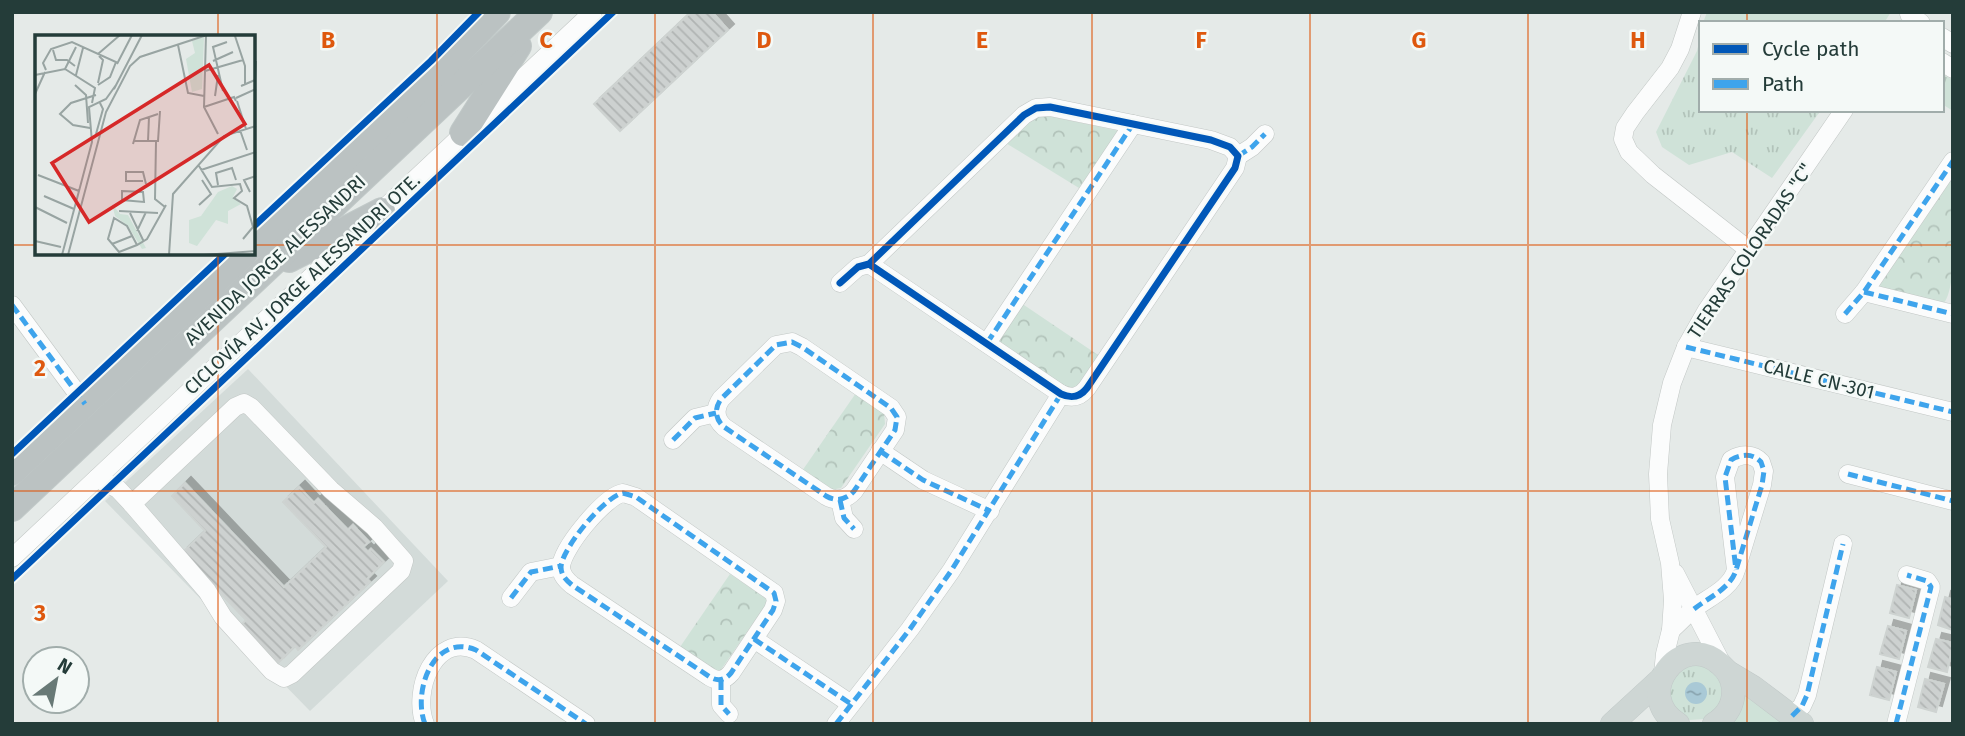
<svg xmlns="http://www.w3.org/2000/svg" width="1965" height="736" font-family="'Fira Sans',sans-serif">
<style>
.built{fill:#d3dbd9}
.grass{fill:url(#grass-tufts)}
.forest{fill:url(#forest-crowns)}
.water{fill:url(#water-ripples)}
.building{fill:url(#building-back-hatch);stroke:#ced3d1;stroke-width:2;filter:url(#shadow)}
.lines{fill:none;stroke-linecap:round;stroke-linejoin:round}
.minor-casing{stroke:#c2c7c5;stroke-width:19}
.major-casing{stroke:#c1c9c8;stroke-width:24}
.highway-casing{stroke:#c1c9c8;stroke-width:28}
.minor{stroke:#fbfcfc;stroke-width:18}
.major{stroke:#ced6d4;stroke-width:23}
.highway{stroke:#bbc2c2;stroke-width:26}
.quiet{stroke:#3ea4ec;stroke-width:5;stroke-dasharray:10 5;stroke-linecap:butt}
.cycleway-casing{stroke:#f4f9f7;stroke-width:11}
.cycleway{stroke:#0057b8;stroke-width:7}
.grid{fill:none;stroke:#de580e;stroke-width:2;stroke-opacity:0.55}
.labels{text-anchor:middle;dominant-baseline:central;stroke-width:5;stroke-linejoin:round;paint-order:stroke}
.street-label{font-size:19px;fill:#243c39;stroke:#f4f9f7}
.inset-road{fill:none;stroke:#98a4a2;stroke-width:2}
.view{fill:#d62828;fill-opacity:0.15;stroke:#d62828;stroke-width:3.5}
.inset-edge{fill:none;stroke:#243c39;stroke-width:3.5}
.grid-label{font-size:23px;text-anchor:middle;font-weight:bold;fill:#de580e;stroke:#f4f9f7;stroke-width:5;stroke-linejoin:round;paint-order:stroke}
</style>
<defs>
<pattern id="grass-tufts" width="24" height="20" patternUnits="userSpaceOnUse" patternTransform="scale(1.75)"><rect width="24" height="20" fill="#cfe2d8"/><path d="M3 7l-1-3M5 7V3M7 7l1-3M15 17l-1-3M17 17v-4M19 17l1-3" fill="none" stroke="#b2c3ba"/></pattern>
<pattern id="forest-crowns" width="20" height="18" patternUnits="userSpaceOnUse" patternTransform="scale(1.75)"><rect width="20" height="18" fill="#cfe2d8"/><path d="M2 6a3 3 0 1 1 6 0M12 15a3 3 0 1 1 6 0" fill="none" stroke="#b2c3ba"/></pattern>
<pattern id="water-ripples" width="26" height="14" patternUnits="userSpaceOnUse" patternTransform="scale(1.75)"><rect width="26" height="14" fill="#a9c9d6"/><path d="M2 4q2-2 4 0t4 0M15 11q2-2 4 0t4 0" fill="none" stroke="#89a4af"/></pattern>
<pattern id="building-back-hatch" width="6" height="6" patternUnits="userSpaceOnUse" patternTransform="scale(1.75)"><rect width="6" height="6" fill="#cdd1d0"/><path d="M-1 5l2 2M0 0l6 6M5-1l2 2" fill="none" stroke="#b0b4b3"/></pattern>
<filter id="shadow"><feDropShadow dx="6" dy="-6" stdDeviation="0" flood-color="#0004"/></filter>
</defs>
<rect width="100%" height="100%" fill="#e5eae8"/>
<!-- built -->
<path class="built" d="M248,369L448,581L310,711L105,501Z"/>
<!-- grass -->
<g class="grass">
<path d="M1707,12H1891L1884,23H1703Z"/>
<path d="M1701,34V110H1821L1772,178L1732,152L1689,165L1662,147L1656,132L1697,51Z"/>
<path d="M1942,74L1953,80V111L1942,104Z"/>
<path d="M1699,664L1720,677L1723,702L1706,719L1689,720L1675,711L1668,687L1683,667Z"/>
<path d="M1745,690L1782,722L1781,724H1733L1742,708Z"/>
</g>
<!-- forest -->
<g class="forest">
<path d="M1035,113L1119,131L1079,188L1004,142Z"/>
<path d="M1953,171C1953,196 1959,289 1943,304L1877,290L1876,282Z"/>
<path d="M1021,303L1101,357L1075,393L1000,342L1001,333Z"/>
<path d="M856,393L884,412L885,424L841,488L831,490L802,471Z"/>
<path d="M730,574L769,600L718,674L680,647Z"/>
</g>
<!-- water -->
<circle class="water" cx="1696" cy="693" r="11"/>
<!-- building -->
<g class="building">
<path d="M691,12H712L728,30L620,131L594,104Z"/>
<path d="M185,483L284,587L326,547L283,502L299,487L314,503L318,499L348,530L353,525L369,542L363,547L368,552L371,549L384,562L367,579L370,582L298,650L295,646L278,663L241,625L246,620L182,553L205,531L172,496Z"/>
<path d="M1897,585L1916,590L1909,618L1890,613Z"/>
<path d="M1945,597L1953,600V630L1938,625Z"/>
<path d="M1888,626L1906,631L1899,659L1880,654Z"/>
<path d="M1936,639L1953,643L1947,672L1928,667Z"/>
<path d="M1877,667L1896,672L1889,700L1870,695Z"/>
<path d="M1925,679L1944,684L1936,712L1918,707Z"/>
</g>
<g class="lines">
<defs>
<g id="minor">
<path d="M1692,12L1680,49L1670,68L1635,113L1625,128L1623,139L1629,152L1653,175L1749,250"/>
<path d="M1909,14L1921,23"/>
<path d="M1942,37L1953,44"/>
<path d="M1942,62L1953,69"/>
<path d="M1238,156L1252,147L1265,134"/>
<path d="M840,283L858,267L869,264L1024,115L1036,108L1050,107L1211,140L1230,147L1238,156L1235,168L1087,388C1080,397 1072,399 1061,394L869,264"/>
<path d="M1864,292L1953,314"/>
<path d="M12,305L85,404"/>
<path d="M1845,314L1864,292L1953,161"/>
<path d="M792,342L802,347L891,408L897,417L895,430L854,491C846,500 836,502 826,496L724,427C715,419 714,409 721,399L776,345Z"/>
<path d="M987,343L1133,124"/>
<path d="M1686,347L1953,412"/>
<path d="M244,403L251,407L331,490L374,527L404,561L401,571L292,674L284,678L272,671L223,617L207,591L132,504L235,407Z"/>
<path d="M673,440L695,418L716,413"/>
<path d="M880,451L923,480L990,511"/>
<path d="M1848,474L1953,501"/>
<path d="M97,478L118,489L132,504"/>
<path d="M623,493L636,497L774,593L776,601L773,610L731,673C725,680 718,682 710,677L572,585C566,580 561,575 561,567C562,548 605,496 623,493Z"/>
<path d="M840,500L844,518L854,529"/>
<path d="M12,558L593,12"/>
<path d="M1675,573L1723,666"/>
<path d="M511,598L531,572L561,566"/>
<path d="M1671,630C1679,623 1687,614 1696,607C1710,597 1731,588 1736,570L1762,485L1764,471L1761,462C1753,453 1741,454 1731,460L1725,477L1736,570"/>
<path d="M754,639L851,704"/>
<path d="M1663,674L1665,654L1671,630L1673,600L1670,563L1660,519L1658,474L1662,425L1672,383L1686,347L1707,310L1844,110"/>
<path d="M721,680V705L729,714"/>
<path d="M1792,716L1802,706L1807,695L1843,544"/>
<path d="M425,724C412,691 434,632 476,650L586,724"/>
<path d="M836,724L910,629L951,571L1061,394"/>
<path d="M1896,724L1931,587L1927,581L1907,575"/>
</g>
<g id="major">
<path d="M1728,672L1753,687L1802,724"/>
<path d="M1612,724L1661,679"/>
<path d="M1678,724C1631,695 1681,629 1720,664C1727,670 1732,678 1733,687C1735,703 1727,716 1714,724"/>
</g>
<g id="highway">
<path d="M463,133L518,46"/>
<path d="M254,245L456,55L497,12"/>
<path d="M289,259L382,211"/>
<path d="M12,472L244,254"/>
<path d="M12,508L539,12"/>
</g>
</defs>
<!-- minor casing -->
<use href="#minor" class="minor-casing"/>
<!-- major casing -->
<use href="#major" class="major-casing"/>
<!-- highway casing -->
<use href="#highway" class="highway-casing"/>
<!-- minor -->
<use href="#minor" class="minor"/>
<!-- major -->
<use href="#major" class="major"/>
<!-- highway -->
<use href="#highway" class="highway"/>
<!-- quiet -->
<g class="quiet">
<path d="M1238,156L1252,147L1265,134"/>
<path d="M1864,292L1953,314"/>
<path d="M12,305L85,404"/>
<path d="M1845,314L1864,292L1953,161"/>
<path d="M792,342L802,347L891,408L897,417L895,430L854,491C846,500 836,502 826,496L724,427C715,419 714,409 721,399L776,345Z"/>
<path d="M987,343L1133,124"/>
<path d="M1686,347L1953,412"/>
<path d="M673,440L695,418L716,413"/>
<path d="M880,451L923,480L990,511"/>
<path d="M1848,474L1953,501"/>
<path d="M623,493L636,497L774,593L776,601L773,610L731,673C725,680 718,682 710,677L572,585C566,580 561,575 561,567C562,548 605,496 623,493Z"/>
<path d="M840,500L844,518L854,529"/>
<path d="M511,598L531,572L561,566"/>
<path d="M1694,609C1708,598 1731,588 1736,570L1762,485L1764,471L1761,462C1753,453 1741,454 1731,460L1725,477L1736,570"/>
<path d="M754,639L851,704"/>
<path d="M721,680V705L729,714"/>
<path d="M1792,716L1802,706L1807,695L1843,544"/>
<path d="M425,724C412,691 434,632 476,650L586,724"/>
<path d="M836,724L910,629L951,571L1061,394"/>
<path d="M1896,724L1931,587L1927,581L1907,575"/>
</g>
<defs>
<g id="cycleway">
<path d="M254,226L431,61L479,12"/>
<path d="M840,283L858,267L869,264L1024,115L1036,108L1050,107L1211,140L1230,147L1238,156L1235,168L1087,388C1080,397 1072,399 1061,394L869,264"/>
<path d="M12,454L225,254"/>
<path d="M12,579L613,12"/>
</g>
</defs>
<!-- cycleway casing -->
<use href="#cycleway" class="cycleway-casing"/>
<!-- cycleway -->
<use href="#cycleway" class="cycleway"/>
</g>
<!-- grid -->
<path class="grid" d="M218,12V37M437,12V724M655,12V724M873,12V724M1092,12V724M1310,12V724M1528,12V724M1747,12V23M1747,110V724M12,245H37M254,245H1953M218,254V724M12,491H1953"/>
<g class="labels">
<!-- street labels -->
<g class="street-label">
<text transform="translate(1750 251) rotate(-56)">TIERRAS COLORADAS "C"</text>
<text transform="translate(275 260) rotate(-43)">AVENIDA JORGE ALESSANDRI</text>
<text transform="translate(302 284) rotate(-43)">CICLOVÍA AV. JORGE ALESSANDRI OTE.</text>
<text transform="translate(1819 379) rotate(14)">CALLE CN-301</text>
</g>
</g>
<!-- overview -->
<g transform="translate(35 35)">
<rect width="220" height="220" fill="#e5eae8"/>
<path d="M169,2L167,54L157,57L151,24L160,18L157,6Z" fill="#cfe2d8"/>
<path d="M197,151L202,154L198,162L206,169L193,176V189L181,185L162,211L154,208V185L166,181L183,157ZM77,169L85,179L93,180L111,213L107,214L93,191L80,181Z" fill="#cfe2d8"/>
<path class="inset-road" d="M171,0L169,72L183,99M200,1L210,31V49M143,10L153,58L169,61M18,15L21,25H32L40,31M63,19L85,0M178,26L198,17M82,29L97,0M30,34L41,12M11,35L8,28L16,14L37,7L81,27L75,42L63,50M170,36L208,25M0,40L30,34L60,53L57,68M41,40L48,13M63,48L68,25L64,21M40,50L51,60L53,88M206,51L220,45L221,26M79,54L107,0M188,56L178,12L192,7M0,59L10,37M180,61L183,40M201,63L221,54M202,66L211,94M169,72L199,62L201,66M55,93L38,90L25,79L36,68L61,60M205,95L212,115M61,99L68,74L65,68M99,106H123L125,76M113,106L114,82M121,107L120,164L130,172M98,109L105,85L123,79M164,131L177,152L205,149L207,156L199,163L212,171L218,192L208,204M166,135L221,117M3,140L44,156M108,146H91V137H108L111,149M183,150L181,138L197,133L201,145M87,156L108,157L109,167L87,165ZM215,157L209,145L221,141M9,161L39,174M164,170L176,159L167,145M0,172L32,188M84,176L123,178M95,178L109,207M102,196L111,177M0,206L26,212M77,209L97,201M102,210L92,191L79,183L73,204L84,217L102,210L112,204L131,170M27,220L57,107L54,72L71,64L81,50M33,220L71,77L95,31L105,22L172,0M134,220L138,159L189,101L221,91M169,220L221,216"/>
<path class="view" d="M174,30L210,89L54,187L17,128Z"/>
<rect width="220" height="220" class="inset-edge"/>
</g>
<g class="grid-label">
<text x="328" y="48">B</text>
<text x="546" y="48">C</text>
<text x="764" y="48">D</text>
<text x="982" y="48">E</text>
<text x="1201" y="48">F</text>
<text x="1419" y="48">G</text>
<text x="1638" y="48">H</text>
<text x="40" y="376">2</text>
<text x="40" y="621">3</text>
</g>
<!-- border -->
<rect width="1965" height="736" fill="none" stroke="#243c39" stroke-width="28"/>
<!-- legend -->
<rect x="1699" y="21" width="245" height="91" fill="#f4f9f7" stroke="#a1adab" stroke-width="2"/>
<rect x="1713" y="44" width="35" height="10" fill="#0057b8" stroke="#a1adab" stroke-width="2"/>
<text x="1762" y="56" font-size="21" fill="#243c39">Cycle path</text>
<rect x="1713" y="79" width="35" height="10" fill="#3ea4ec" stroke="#a1adab" stroke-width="2"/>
<text x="1762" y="91" font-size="21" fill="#243c39">Path</text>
<!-- north arrow -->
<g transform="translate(56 680) rotate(32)"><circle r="33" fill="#f4f9f7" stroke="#a1adab" stroke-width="2"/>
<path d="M0-5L12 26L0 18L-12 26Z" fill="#687976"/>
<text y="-10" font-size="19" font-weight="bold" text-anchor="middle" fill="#243c39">N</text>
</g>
</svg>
